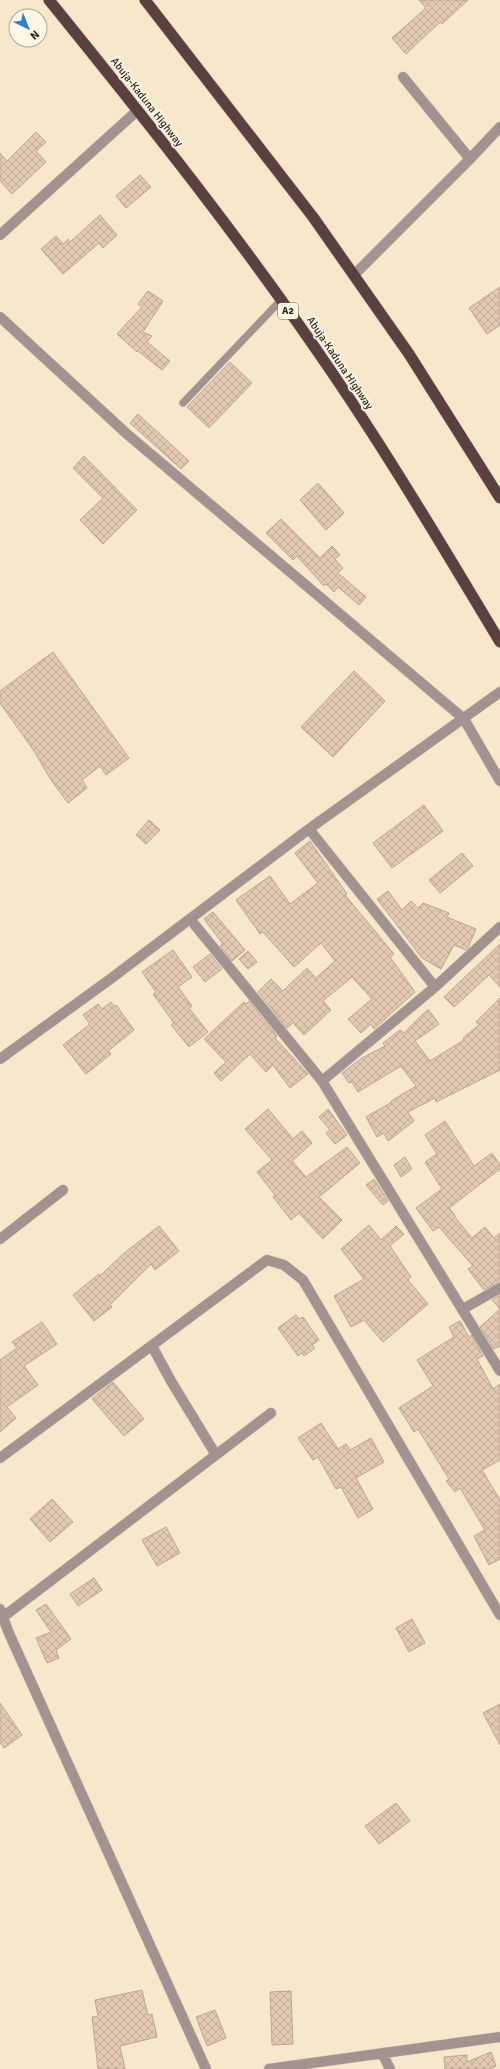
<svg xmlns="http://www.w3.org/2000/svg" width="500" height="2069" font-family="Signika,sans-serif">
<defs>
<pattern id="building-cross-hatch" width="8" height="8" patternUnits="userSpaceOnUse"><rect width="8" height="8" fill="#e1c9b4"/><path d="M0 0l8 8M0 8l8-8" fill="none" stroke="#c1ad9a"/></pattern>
</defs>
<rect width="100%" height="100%" fill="#f7e8cc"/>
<!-- building -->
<path fill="url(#building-cross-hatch)" stroke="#bda591" d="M419,0H468L442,24L440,22L406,54L392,38L426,8Z
M36,132L46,142L36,151L46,162L12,194L0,181V153L7,161Z
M140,175L151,187L126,208L116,196Z
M100,215L117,235L103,248L99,243L63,274L41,249L56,236L63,244L68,239L70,242Z
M500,287V325L487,334L469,308Z
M148,291L163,301L143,332L152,336L147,342L170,361L162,370L138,351L137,352L117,334L142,307L138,304Z
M230,362L252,383L209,428L187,407Z
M138,414L189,461L181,469L130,423Z
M84,456L137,510L103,544L80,520L103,498L73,468Z
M318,483L344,513L326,530L300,500Z
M281,519L320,558L332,546L340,555L335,559L343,568L338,573L366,597L359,605L338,587L334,592L326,584L324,586L297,556L293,560L266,533Z
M53,652L129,758L106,775L100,766L82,780L87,788L68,803L51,780L34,751L0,703V691Z
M354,671L385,701L333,757L301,727Z
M424,805L443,831L392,868L373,843Z
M149,820L160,830L146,844L136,835Z
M310,841L347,894L345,895L394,954L390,957L415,992L374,1029L371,1024L361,1033L348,1019L372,999L352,977L323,1001L331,1010L304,1035L293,1023L287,1028L258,992L271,979L283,991L307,968L316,978L335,961L321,943L294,967L263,932L260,934L236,900L270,876L290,904L318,883L295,853Z
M462,853L473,866L440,893L429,880Z
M388,891L402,910L411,901L418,908L423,903L449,913L447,917L476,929L468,948L466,950L454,945L441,969L422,958L377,899Z
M213,912L245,950L232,961L220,946L223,944L204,919Z
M500,944V987L489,975L454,1007L444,997Z
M173,950L192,977L178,987L192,1006L189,1008L208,1032L189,1047L171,1025L174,1023L153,994L156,992L142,972Z
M248,951L257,962L248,969L239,959Z
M210,954L222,969L205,982L193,967Z
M500,998V1070L436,1102L435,1098L408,1112L414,1121L388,1141L384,1133L377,1137L366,1117L392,1102L391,1101L416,1086L401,1066L358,1092L352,1082L349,1083L342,1073L362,1058L385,1046L383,1043L400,1030L404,1033L428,1009L439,1024L415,1041L430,1061L464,1040L463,1038L479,1025L476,1022Z
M249,1001L277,1036L275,1038L308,1074L290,1088L273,1065L266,1072L250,1054L221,1081L214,1073L226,1062L204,1039L244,1002L246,1004Z
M111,1002L115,1007L116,1005L134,1030L108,1051L111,1054L86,1074L63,1045L90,1024L83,1015L98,1004L102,1009Z
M268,1109L293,1139L302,1131L312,1143L292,1161L306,1177L347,1147L360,1163L319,1197L342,1220L323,1239L299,1213L291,1220L273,1197L275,1195L257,1172L272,1160L245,1129Z
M328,1109L347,1135L335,1144L326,1133L330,1130L319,1117Z
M445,1121L474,1166L492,1153L500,1165V1169L449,1208L455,1215L454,1216L472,1238L485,1227L494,1238L500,1233V1282L484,1290L468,1269L473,1266L439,1227L433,1231L416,1208L442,1189L425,1162L437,1154L425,1135Z
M405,1157L412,1169L401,1177L394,1165Z
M374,1179L388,1201L383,1205L366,1185Z
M369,1225L381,1240L396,1226L404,1234L390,1246L411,1277L408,1280L428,1304L383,1342L364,1320L351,1327L334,1296L364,1279L341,1249Z
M159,1226L179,1251L155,1270L151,1264L110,1305L112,1307L94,1321L73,1295L99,1274L100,1276L123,1254Z
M500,1295V1346L494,1349L480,1327L500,1309L492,1300Z
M296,1315L299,1319L303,1317L319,1340L312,1345L315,1348L304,1356L302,1353L298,1356L278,1328Z
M460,1321L469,1337L471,1335L483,1356L477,1359L493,1389L500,1384V1460L482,1470L500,1500V1559L489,1565L474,1536L485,1530L460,1488L455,1492L446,1481L449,1479L418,1429L414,1432L399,1408L433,1386L417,1360L454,1337L449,1327Z
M42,1322L57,1344L24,1366L38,1385L7,1407L16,1418L0,1432V1360L17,1348L12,1342Z
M113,1382L144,1419L124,1436L92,1399Z
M321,1423L338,1449L346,1444L350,1450L371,1438L384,1462L356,1478L373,1509L358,1518L341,1487L336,1489L318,1457L313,1460L298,1438Z
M52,1499L73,1522L50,1542L30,1519Z
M166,1527L180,1553L157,1566L142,1540Z
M94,1578L102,1590L78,1606L70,1594Z
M46,1604L71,1639L56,1650L59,1658L47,1663L36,1638L51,1632L36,1610Z
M412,1619L425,1643L409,1652L396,1628Z
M0,1703L22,1735L4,1748L0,1742Z
M500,1704V1745L483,1713Z
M396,1803L410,1821L379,1844L365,1826Z
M142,1990L148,2015L152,2014L157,2037L120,2046L125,2069H98L92,2017L98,2016L95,2000Z
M291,1991L293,2044L272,2045L270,1992Z
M215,2010L226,2038L207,2046L196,2017Z
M491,2052L496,2066L490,2069H445L444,2057L467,2055V2062Z"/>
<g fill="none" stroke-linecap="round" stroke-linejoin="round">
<!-- service casing -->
<g stroke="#d3c6ad" stroke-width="8">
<path id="service" d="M183,403L281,300"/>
</g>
<!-- minor casing -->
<g stroke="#d3c6ad" stroke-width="11">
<path id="minor" d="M403,77L470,159
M354,275L470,159L500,127
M0,317L127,434L464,719L500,781
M309,829L435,987
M190,919L322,1081L500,1371
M0,1059L109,980L309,829L500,692
M322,1081L435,987L500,927
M0,1239L63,1190
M463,1309L500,1288
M152,1346L171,1381L216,1455
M0,1458L267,1260L284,1265L303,1280L500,1615
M0,1609L8,1631L206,2069
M3,1617L271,1413
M382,2053L390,2069
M269,2069L500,2037"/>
</g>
<!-- tertiary casing -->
<g stroke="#d3c6ad" stroke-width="11">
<path id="tertiary" d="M0,235L138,110"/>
</g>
<!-- trunk casing -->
<g stroke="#d3c6ad" stroke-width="12">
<path id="trunk" d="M49,0C147,121 245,244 333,374C392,461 446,552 500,642
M145,0L313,217L409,354L500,498"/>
</g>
<!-- service -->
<use href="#service" stroke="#a29391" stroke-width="7"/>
<!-- minor -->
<use href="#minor" stroke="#a29391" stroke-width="10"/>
<!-- tertiary -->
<use href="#tertiary" stroke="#a29391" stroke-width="10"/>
<!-- trunk -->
<use href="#trunk" stroke="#5a403e" stroke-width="11"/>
</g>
<g text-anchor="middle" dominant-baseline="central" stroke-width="4" stroke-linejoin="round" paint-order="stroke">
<!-- shield labels -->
<rect fill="#fff6e5" stroke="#6d665a" stroke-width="1" x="278" y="303" width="20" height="16" rx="3"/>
<g font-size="10" font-weight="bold" fill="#2f291f">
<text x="288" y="311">A2</text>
</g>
<!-- street labels -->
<g font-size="11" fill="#2f291f" stroke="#fff6e5">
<text transform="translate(147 102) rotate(52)">Abuja-Kaduna Highway</text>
<text transform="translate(340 363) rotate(56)">Abuja-Kaduna Highway</text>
</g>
</g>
<!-- north arrow -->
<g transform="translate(28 28) rotate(137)"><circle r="19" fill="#fff6e5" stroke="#aca496"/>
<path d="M0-3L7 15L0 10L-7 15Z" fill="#2f80cf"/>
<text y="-6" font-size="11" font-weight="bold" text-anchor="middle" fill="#2f291f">N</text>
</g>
</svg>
